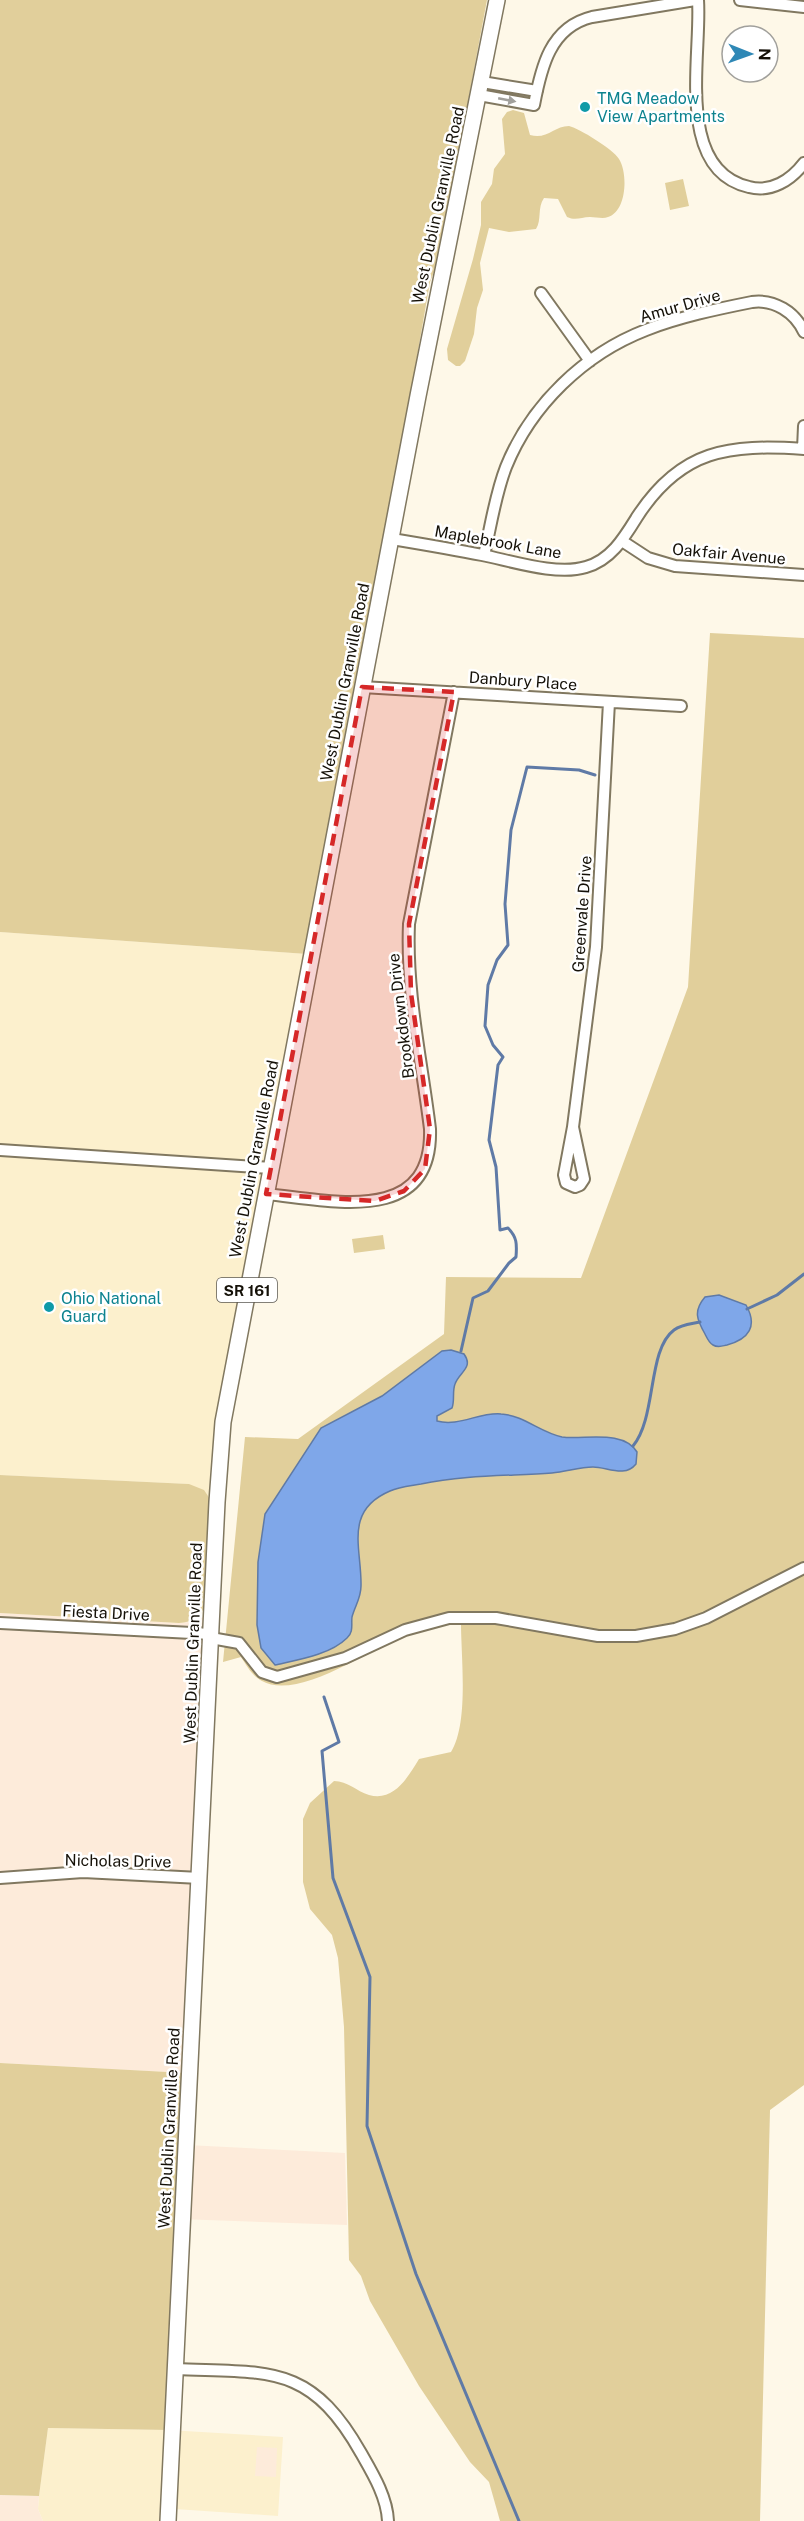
<svg xmlns="http://www.w3.org/2000/svg" width="804" height="2521" font-family="'Public Sans',sans-serif">
<rect width="100%" height="100%" fill="#fef8e8"/>
<!-- built -->
<path fill="#fcf0cd" d="M0,932L307,954L212,1502L189,1484L0,1475Z
M48,2428L168,2430L283,2437L278,2516L160,2508L159,2521H43L38,2509L39,2496Z"/>
<!-- industrial -->
<path fill="#fdebda" d="M0,1613L179,1623L187,1622L199,1616L214,1622L187,2145L345,2153L347,2225L178,2219L185,2073L0,2063Z
M257,2447L277,2448L276,2477L255,2476Z
M0,2495L39,2496L38,2509L43,2521H0Z"/>
<!-- green -->
<path fill="#e1cf9b" d="M0,0H487L438,262L430,282L389,517L307,954L0,932Z
M513,110L524,113L530,135C547,140 554,126 569,126C580,129 613,149 619,159C628,173 627,211 608,217C603,219 596,217 590,217C581,217 576,221 567,217L558,199L544,198C537,208 542,220 536,229L509,232L489,228L480,263L483,290L477,308L474,334L465,361L460,366H456L448,360L447,349L473,259L481,225V202L492,184L494,169L505,154L502,119L507,112Z
M683,179L689,206L670,210L665,183Z
M710,633L804,638V2085L770,2110L760,2521H500L489,2482L470,2462L419,2386L370,2301L361,2276L349,2260L344,2027L338,1958L332,1935L310,1909L303,1882V1819L310,1803L334,1781C348,1781 356,1791 369,1795C394,1802 408,1777 419,1759L451,1752C469,1723 461,1657 461,1623C441,1625 421,1627 403,1635C370,1650 297,1701 262,1681C252,1676 247,1666 241,1657L223,1662L245,1437L298,1439L444,1334L446,1277L581,1278L688,987Z
M383,1235L385,1249L354,1253L352,1239Z
M0,1475L189,1484L204,1490L212,1502L206,1604C201,1617 193,1622 179,1623L0,1613Z
M0,2063L186,2073L168,2430L48,2428L39,2496L0,2495Z"/>
<!-- water -->
<path fill="#7fa7e9" stroke="#5f7aa6" stroke-width="1.5" d="M719,1295L746,1305C758,1326 749,1339 727,1345C722,1346 718,1348 713,1345C709,1343 707,1338 705,1334C697,1320 693,1311 705,1297Z
M451,1350L464,1354C474,1368 459,1372 455,1384C452,1392 455,1400 452,1408L437,1416V1421C459,1427 479,1412 501,1414C523,1415 541,1433 562,1437C584,1440 623,1429 637,1452L636,1464C625,1478 607,1467 593,1467C579,1467 566,1472 552,1473C508,1476 464,1475 421,1484C410,1486 399,1487 390,1491C343,1511 362,1549 361,1586C361,1598 355,1606 352,1617C351,1624 354,1632 347,1638C330,1655 297,1660 275,1665L261,1648L257,1625L258,1562L265,1514L321,1428L382,1396L442,1351Z"/>
<g fill="none" stroke-linecap="round" stroke-linejoin="round">
<!-- stream -->
<path stroke="#5f7aa6" stroke-width="3" d="M747,1309L777,1295L804,1274
M461,1351L473,1298L488,1291L509,1263L516,1257C517,1244 517,1237 508,1228L500,1230L496,1167L489,1140L498,1065L503,1057L493,1045L485,1026L488,985L497,960L508,945L505,904L511,830L527,767L579,770L595,775
M633,1446C657,1417 647,1350 674,1330C682,1324 691,1324 700,1322
M324,1697L339,1742L322,1751L333,1878L370,1977L367,2126L416,2274L519,2521"/>
<!-- minor casing -->
<g stroke="#817860" stroke-width="14">
<path id="minor" d="M698,0C702,54 674,170 749,187C771,193 791,180 804,163
M740,0L804,7
M482,82L537,91
M479,95L534,105C541,68 550,27 592,17L695,0
M541,293L590,361
M803,449L804,426
M392,539C422,544 452,549 482,555C512,561 557,576 586,567C611,560 624,538 637,517C681,449 729,444 804,449
M622,541L648,558L675,566L804,575
M484,555C491,526 495,495 506,467C531,405 584,354 646,330C679,317 717,309 752,302C774,299 795,312 804,332
M362,687L681,706
M573,1127L564,1175L566,1183L575,1187L580,1185L584,1179L573,1127L596,947L609,702
M0,1150L271,1168
M266,1194C330,1200 433,1227 430,1129C422,1062 406,993 409,924L454,692
M0,1623L211,1634
M211,1638L239,1643L262,1672L277,1677L345,1658L405,1630L449,1618H496L598,1636H636L675,1629L706,1618L804,1568
M0,1878L83,1872L200,1878
M176,2369C269,2373 310,2363 361,2453C373,2474 387,2497 388,2521"/>
</g>
<!-- primary casing -->
<g stroke="#817860" stroke-width="18">
<path id="primary" d="M168,2521L217,1502L223,1422L418,396L497,0"/>
</g>
<!-- minor -->
<use href="#minor" stroke="#fff" stroke-width="10"/>
<!-- primary -->
<use href="#primary" stroke="#fff" stroke-width="15"/>
</g>
<!-- one-way arrows -->
<defs><path id="oneway-solid" d="M-6-.8H1V-3.2L6.5 0L1 3.2V.8H-6Z" transform="scale(1.5)"/></defs>
<use fill="#a1a09c" href="#oneway-solid" transform="translate(507 100) rotate(11)"/>
<!-- marked area -->
<path fill="#d62828" fill-opacity="0.2" stroke="#d62828" stroke-width="4.5" stroke-dasharray="12 8" stroke-linejoin="round" d="M362,687L454,692L409,924L411,993L430,1129L425,1169L404,1191L375,1201L266,1194Z"/>
<!-- markers -->
<g fill="#0f9aa8" stroke="#fff" stroke-width="2">
<circle cx="585" cy="107" r="6"/>
<circle cx="49" cy="1307" r="6"/>
</g>
<g text-anchor="middle" dominant-baseline="central" stroke-width="5" stroke-linejoin="round" paint-order="stroke">
<!-- shield labels -->
<rect fill="#fff" stroke="#5b5852" stroke-width="1.5" x="217" y="1278" width="60" height="24" rx="4.5"/>
<g font-size="15" font-weight="bold" fill="#151108">
<text x="247" y="1290">SR 161</text>
</g>
<!-- culture labels -->
<g font-size="16" fill="#0d838f" stroke="#fff" text-anchor="start">
<text x="597" y="98">TMG Meadow<tspan x="597" dy="18">View Apartments</tspan></text>
<text x="61" y="1298">Ohio National<tspan x="61" dy="18">Guard</tspan></text>
</g>
<!-- street labels -->
<g font-size="16" fill="#151108" stroke="#fff">
<text transform="translate(438 205) rotate(-78)">West Dublin Granville Road</text>
<text transform="translate(680 306) rotate(-16)">Amur Drive</text>
<text transform="translate(498 542) rotate(10)">Maplebrook Lane</text>
<text transform="translate(729 554) rotate(5)">Oakfair Avenue</text>
<text transform="translate(523 681) rotate(4)">Danbury Place</text>
<text transform="translate(345 682) rotate(-79)">West Dublin Granville Road</text>
<text transform="translate(582 914) rotate(-86)">Greenvale Drive</text>
<text transform="translate(401 1016) rotate(-97)">Brookdown Drive</text>
<text transform="translate(254 1159) rotate(-79)">West Dublin Granville Road</text>
<text transform="translate(106 1613) rotate(3)">Fiesta Drive</text>
<text transform="translate(193 1643) rotate(-88)">West Dublin Granville Road</text>
<text transform="translate(118 1861) rotate(1)">Nicholas Drive</text>
<text transform="translate(169 2128) rotate(-87)">West Dublin Granville Road</text>
</g>
</g>
<!-- north arrow -->
<g transform="translate(750 54) rotate(91)"><circle r="28" fill="#ffffff" stroke="#a1a09c" stroke-width="1.5"/>
<path d="M0-4.5L10 22L0 15L-10 22Z" fill="#2f88b6"/>
<text y="-9" font-size="16" font-weight="bold" text-anchor="middle" fill="#151108">N</text>
</g>
</svg>
